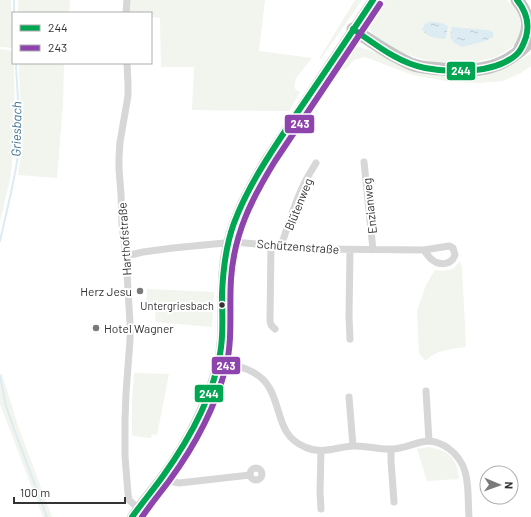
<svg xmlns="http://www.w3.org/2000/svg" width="531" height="517" font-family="Barlow,sans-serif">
<defs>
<pattern id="water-ripples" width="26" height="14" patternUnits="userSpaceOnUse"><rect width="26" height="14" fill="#ddebf3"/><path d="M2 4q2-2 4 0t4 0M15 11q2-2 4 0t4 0" fill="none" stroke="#becad1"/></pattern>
</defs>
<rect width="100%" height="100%" fill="#fff"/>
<!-- green -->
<path fill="#f1f5ed" d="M0,0H11L13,48L0,47Z
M18,0H70L69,13H18Z
M130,0H265L259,51L312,58L296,78L294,87L296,90L300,92L289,111L192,110L194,67H161L160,18L151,17V13H129Z
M355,0H362L321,59H319Z
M380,0H506L519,10L521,33L512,47L496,57L469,63H436L399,52L378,39L370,30L368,22L370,16Z
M355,46L370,50L405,67L431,74L479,77L503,69L529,55L531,53V66L521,73L503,81L480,83L452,82L413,75L365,57L354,60L346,69H342L324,95L319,91L347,51Z
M0,49L13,51V63H14L15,121L11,175L0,222Z
M19,63H64L63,104L57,178L18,175L21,151Z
M460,261L462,268L466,347C452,349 435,350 426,361L419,354L417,311L426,285L435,270L443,271L453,269Z
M147,289L214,292L212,327L155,322L156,310H150L146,305Z
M134,373L169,374L157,435L152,434L151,438L132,436V402Z
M0,374H2L18,426L52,517H43L0,404Z
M428,447C448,450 458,458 459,479L427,481L417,449Z"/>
<!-- water -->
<path fill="url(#water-ripples)" d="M429,22C436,22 442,22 448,26L446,37L445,39C434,37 429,39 422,29L425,24Z
M452,27L487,30L493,32V37L485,41L462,47L454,43L450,37Z"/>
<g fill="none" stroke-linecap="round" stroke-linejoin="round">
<!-- stream -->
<path stroke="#ddebf3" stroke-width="2" d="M14,0V13
M0,241C6,213 14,184 18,155C21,126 17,92 16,63
M0,376L6,406L14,429L47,517"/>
<!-- street -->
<path stroke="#d7d7d7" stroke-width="7" d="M126,13L127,0
M127,63L128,84V96L120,142L119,157V169L121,194L122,225L126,256L130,323V340L126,393L125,420V456L128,494L129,500L138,508
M364,162L373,250
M271,245L270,321L271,325L275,329
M281,246C288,226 294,204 304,184C307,177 312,170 316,163
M126,256L143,252L173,248L235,242L297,248L316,249L424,250L449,246L453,248L455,255C451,266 438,266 430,258C428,256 426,253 424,250
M350,339L349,317L350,250
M218,363C238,365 260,370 270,389C282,411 278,436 305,447C322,455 336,447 353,446C366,445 379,450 392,449C404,449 415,442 428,441C435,441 442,444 448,448C472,465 467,491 469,517
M426,391L429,441
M349,397L353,446
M391,449V461L394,502
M321,451L320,492L321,509
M250 474a6 6 0 1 1 12 0a6 6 0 1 1-12 0Z
M162,477L169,481L179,483L250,475"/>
<!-- secondary -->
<path stroke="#d0d0d0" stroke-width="10" d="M132,517C141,503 153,490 163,476C187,443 207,405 218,365C226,334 220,300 224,268C227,228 247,191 268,157L373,0"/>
<!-- highway -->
<path stroke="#c4c4c4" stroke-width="13" d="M517,0C531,16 530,31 520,48
M353,29C372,42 390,55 411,64C421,68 431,68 441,69C479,73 505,69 531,40"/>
<!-- bus-1 casing -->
<g stroke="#fff" stroke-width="9">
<path id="bus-1" d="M353,29C375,44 398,63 425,68C451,73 494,74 516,55C521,51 524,43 526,37C530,23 526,11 517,0
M132,517C142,503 153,490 163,476C188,441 213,397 220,354C224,334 222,314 222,294C223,270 226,245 234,223C249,183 274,148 297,113C323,75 348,38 373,0"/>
</g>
<!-- bus-2 casing -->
<g stroke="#fff" stroke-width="9">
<path id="bus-2" d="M142,517C150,505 160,493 169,481C194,447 215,408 226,367C233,338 229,309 231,279C234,234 251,200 275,161L380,4"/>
</g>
<!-- bus-1 -->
<use href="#bus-1" stroke="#00a651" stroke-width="6"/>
<!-- bus-2 -->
<use href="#bus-2" stroke="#8e44ad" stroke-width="6"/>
</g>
<!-- markers -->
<g fill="#7a7a7a" stroke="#fff" stroke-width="1.5">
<circle cx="140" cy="291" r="4"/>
<circle cx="96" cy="328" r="4"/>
</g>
<circle fill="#333" stroke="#fff" stroke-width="1.5" cx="222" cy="305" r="3.5"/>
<g text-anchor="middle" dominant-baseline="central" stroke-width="4" stroke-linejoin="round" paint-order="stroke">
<!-- bus labels -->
<g font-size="11" fill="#333" stroke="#fff" text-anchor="end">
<text x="214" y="305">Untergriesbach</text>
</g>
<!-- street labels -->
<g font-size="12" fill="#333" stroke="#fff">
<text transform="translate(298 204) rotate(-68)">Blütenweg</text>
<text transform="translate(369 206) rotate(-96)">Enzianweg</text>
<text transform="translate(124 239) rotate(-94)">Harthofstraße</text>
<text transform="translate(298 246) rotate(4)">Schützenstraße</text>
</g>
<!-- poi labels -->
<g font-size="12" fill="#333" stroke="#fff" text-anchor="end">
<text x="132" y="291">Herz Jesu</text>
<text x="104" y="328" text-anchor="start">Hotel Wagner</text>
</g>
<!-- water labels -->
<g font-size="13" font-style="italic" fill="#3f7597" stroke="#fff">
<text transform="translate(16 129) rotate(-89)">Griesbach</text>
</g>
</g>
<g stroke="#fff" stroke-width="1.5">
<rect x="446" y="61" width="30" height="20" rx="4" fill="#00a651"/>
<rect x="284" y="114" width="31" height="20" rx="4" fill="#8e44ad"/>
<rect x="211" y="356" width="30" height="19" rx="4" fill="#8e44ad"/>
<rect x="194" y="384" width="30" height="19" rx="4" fill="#00a651"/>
</g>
<g font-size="11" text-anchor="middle" font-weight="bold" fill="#fff">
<text x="461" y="75">244</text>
<text x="300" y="128">243</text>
<text x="226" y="370">243</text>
<text x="209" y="398">244</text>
</g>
<!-- legend -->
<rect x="12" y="12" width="140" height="52" fill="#ffffff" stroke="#adadad"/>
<rect x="20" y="25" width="20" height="6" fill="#00a651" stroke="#adadad"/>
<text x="48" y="32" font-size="12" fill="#333333">244</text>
<rect x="20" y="45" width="20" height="6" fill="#8e44ad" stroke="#adadad"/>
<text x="48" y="52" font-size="12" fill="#333333">243</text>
<!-- north arrow -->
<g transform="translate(499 485) rotate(92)"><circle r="19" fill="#ffffff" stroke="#adadad"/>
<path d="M0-3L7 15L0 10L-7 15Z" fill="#7a7a7a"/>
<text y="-6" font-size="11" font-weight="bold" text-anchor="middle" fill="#333333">N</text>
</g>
<!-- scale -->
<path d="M14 497v6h111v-6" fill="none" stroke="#333333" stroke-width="2"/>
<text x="20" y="497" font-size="12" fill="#333333" stroke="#ffffff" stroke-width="3" paint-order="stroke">100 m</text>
</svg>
